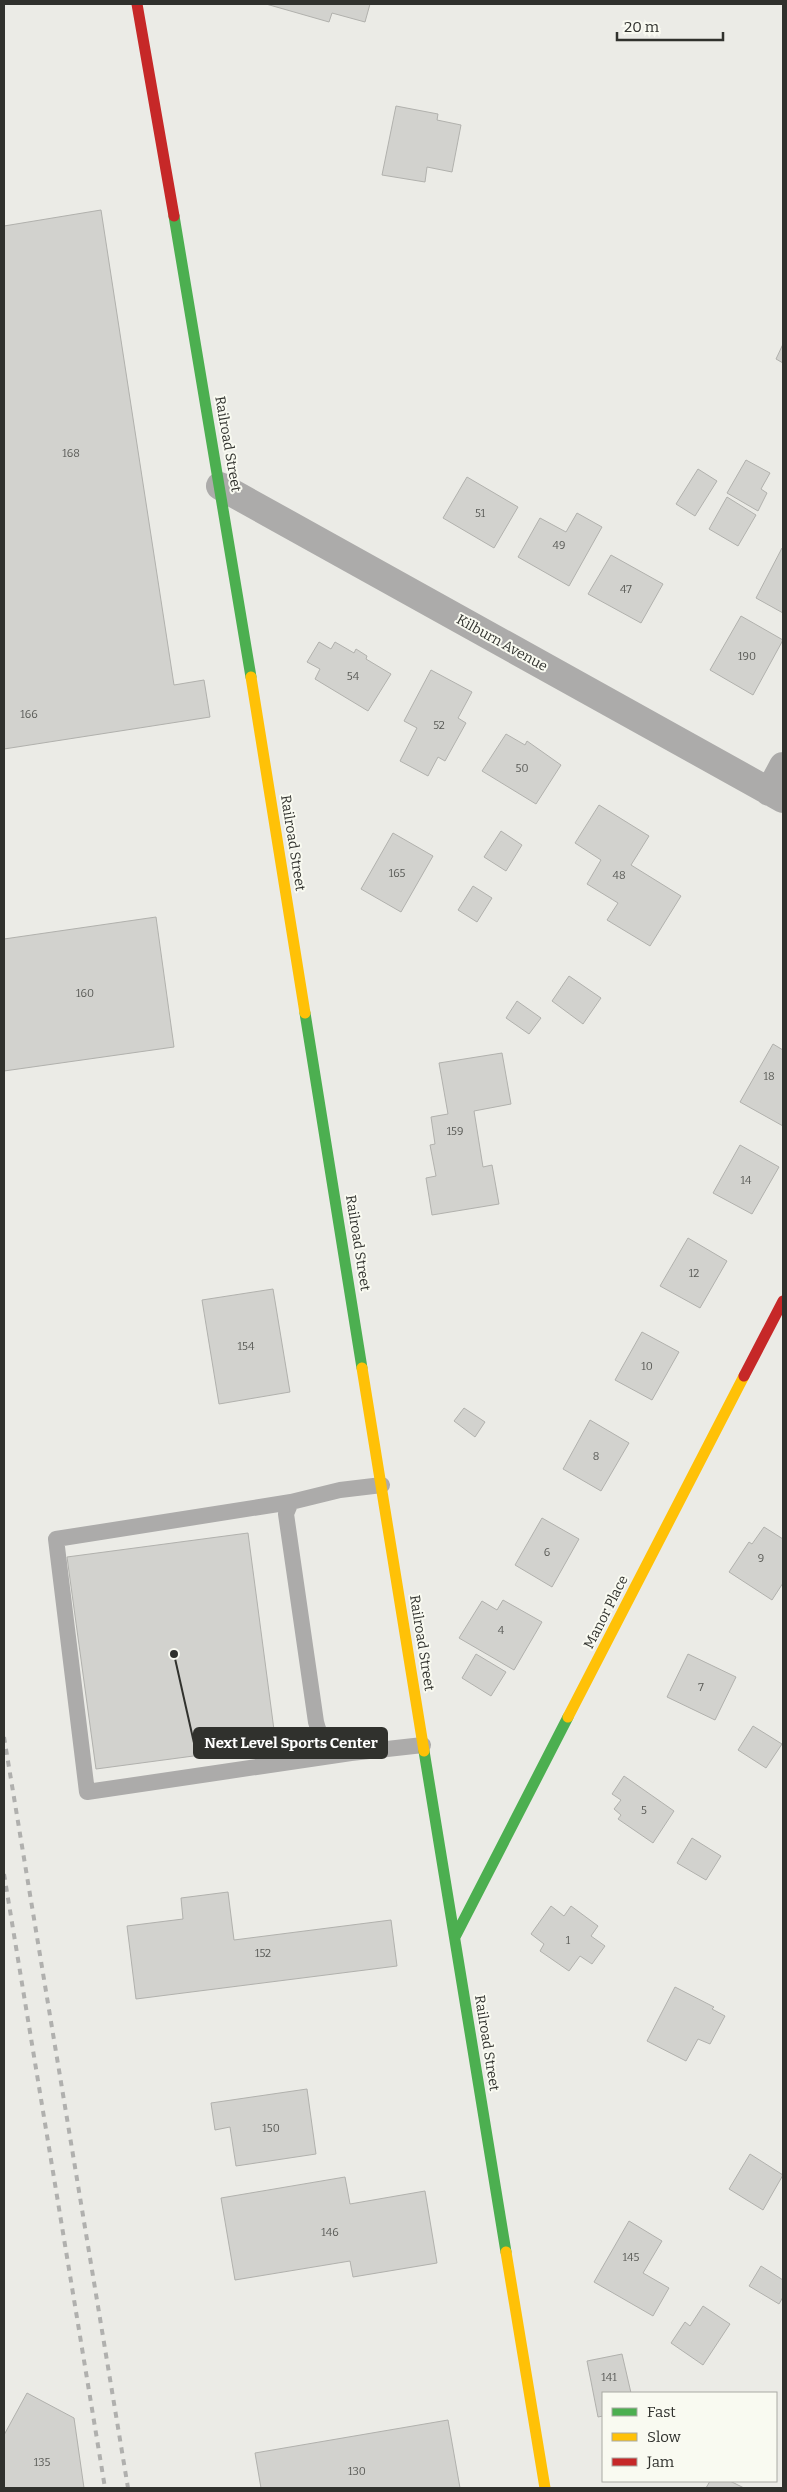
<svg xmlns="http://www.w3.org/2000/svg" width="787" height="2492" font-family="Bitter,serif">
<rect width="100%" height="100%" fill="#ebebe6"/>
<!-- building -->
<path fill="#d2d2ce" stroke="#b1b1ad" d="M266,4H370L365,22L332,13L329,22Z
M396,106L438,114L437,120L461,125L452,172L427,167L425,182L382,175Z
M101,210L174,685L204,680L210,717L4,749V226Z
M783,344V363L776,359Z
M746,460L770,473L761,489L767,493L758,511L727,493Z
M698,469L717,481L695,516L676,504Z
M467,477L518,507L494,548L443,518Z
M727,497L756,515L738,546L709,529Z
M577,513L602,527L569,586L518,557L540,518L566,532Z
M782,548L783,549V613L756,598Z
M611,555L663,584L641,623L588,594Z
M741,616L783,640L753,695L710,670Z
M319,642L331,649L335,642L354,653L356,649L367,656L366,659L391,674L368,711L315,679L320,669L307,662Z
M431,670L472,692L458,718L466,723L445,761L438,757L428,776L400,761L417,728L404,721Z
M506,734L525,745L527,741L561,765L536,804L482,771Z
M599,805L649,836L631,865L681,896L650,946L607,920L618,903L587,884L601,860L575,843Z
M501,831L522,845L506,871L484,857Z
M393,833L433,856L401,912L361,889Z
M473,886L492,898L477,922L458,910Z
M156,917L174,1047L4,1071V939Z
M569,976L601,998L583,1024L552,1001Z
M517,1001L541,1018L529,1034L506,1018Z
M773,1044L783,1050V1126L740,1102Z
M502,1053L511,1104L474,1111L483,1167L492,1165L499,1204L432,1215L426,1178L436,1176L430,1145L435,1144L431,1117L448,1114L439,1063Z
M740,1145L779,1167L752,1214L713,1193Z
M688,1238L727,1261L700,1308L660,1286Z
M273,1289L290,1392L219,1404L202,1300Z
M642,1332L679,1352L652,1400L615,1380Z
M464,1408L485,1422L475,1437L454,1421Z
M590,1420L629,1443L601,1491L563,1469Z
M542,1518L579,1539L552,1587L515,1565Z
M764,1527L783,1539V1583L772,1600L729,1572L749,1542L752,1544Z
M248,1533L276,1745L96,1769L67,1557Z
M503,1600L542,1622L514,1670L459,1638L482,1601L497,1610Z
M476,1654L506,1672L491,1696L462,1678Z
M688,1654L736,1677L715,1720L667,1697Z
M753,1726L782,1744L766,1768L738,1750Z
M624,1776L674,1811L653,1843L618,1819L621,1815L614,1809L621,1800L612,1794Z
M692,1838L721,1856L706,1880L677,1863Z
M228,1892L234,1940L391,1920L397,1966L136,1999L127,1926L183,1919L181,1898Z
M551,1906L564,1916L571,1906L598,1926L591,1936L605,1946L592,1964L580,1956L569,1971L540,1951L544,1944L531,1934Z
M675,1987L714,2007L712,2009L725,2016L710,2044L698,2039L686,2061L647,2041Z
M307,2089L316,2154L236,2166L230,2127L215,2130L211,2103Z
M750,2154L783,2175L763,2210L729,2189Z
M345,2177L350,2204L425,2191L437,2263L353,2277L350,2261L235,2280L221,2198Z
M629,2221L662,2241L643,2273L669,2288L653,2316L594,2282Z
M761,2266L783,2280V2297L779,2304L749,2286Z
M703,2306L730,2324L703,2365L671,2343L685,2322L690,2326Z
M622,2354L631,2393H603V2416L598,2417L587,2361Z
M27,2393L74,2418L84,2488H4V2435Z
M448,2420L460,2488H261L255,2453Z
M710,2481H730L744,2488H706Z"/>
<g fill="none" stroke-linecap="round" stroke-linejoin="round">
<!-- lane -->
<path stroke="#acabaa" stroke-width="16" d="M291,1502L56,1539L87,1792L351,1753L423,1745
M347,1752C327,1747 321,1741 316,1722L286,1514L291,1502L340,1490L382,1485"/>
<!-- street -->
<path stroke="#acabaa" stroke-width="28" d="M220,486L783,799
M769,792L783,766"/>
<!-- fast -->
<path stroke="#4caf50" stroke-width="11" d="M174,216L251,677
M305,1013L362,1368
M424,1751L506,2252
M455,1937L568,1717"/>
<!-- slow -->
<path stroke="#ffc107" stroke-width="11" d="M251,677L305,1013
M362,1368L424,1751
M568,1717L744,1376
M506,2252L545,2488"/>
<!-- jam -->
<path stroke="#c62828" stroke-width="11" d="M137,4L174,216
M744,1376L783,1301"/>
<!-- rail -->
<path stroke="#b0b0ae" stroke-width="4" stroke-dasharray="6 6" stroke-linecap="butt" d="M4,1737L128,2488
M4,1874L105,2488"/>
</g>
<g text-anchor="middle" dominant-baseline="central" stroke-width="4" stroke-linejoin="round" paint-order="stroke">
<!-- number labels -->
<g font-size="11" fill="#595a56">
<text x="71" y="453">168</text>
<text x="480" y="513">51</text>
<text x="559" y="545">49</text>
<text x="626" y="589">47</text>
<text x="747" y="656">190</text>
<text x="353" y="676">54</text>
<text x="29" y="714">166</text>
<text x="439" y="725">52</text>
<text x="522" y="768">50</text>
<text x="397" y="873">165</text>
<text x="619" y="875">48</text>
<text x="85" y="993">160</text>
<text x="769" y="1076">18</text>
<text x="455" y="1131">159</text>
<text x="746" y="1180">14</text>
<text x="694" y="1273">12</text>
<text x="246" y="1346">154</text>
<text x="647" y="1366">10</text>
<text x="596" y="1456">8</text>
<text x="547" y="1552">6</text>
<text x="761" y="1558">9</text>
<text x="501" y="1630">4</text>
<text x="701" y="1687">7</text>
<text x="644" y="1810">5</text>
<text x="568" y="1940">1</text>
<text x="263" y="1953">152</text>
<text x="271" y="2128">150</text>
<text x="330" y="2232">146</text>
<text x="631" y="2257">145</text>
<text x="609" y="2377">141</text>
<text x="42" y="2462">135</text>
<text x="357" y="2471">130</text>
</g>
<!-- street labels -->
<g font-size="14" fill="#30312d" stroke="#f9faf1">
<text transform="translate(228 444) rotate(80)">Railroad Street</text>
<text transform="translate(502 643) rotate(29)">Kilburn Avenue</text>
<text transform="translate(293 843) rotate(81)">Railroad Street</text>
<text transform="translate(358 1243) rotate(81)">Railroad Street</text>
<text transform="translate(606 1612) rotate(-63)">Manor Place</text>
<text transform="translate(422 1643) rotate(81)">Railroad Street</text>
<text transform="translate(487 2043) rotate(81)">Railroad Street</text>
</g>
</g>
<!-- callouts -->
<path fill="none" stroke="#30312d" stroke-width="2" d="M174 1654L194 1743"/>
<circle fill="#30312d" stroke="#f9faf1" stroke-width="2" cx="174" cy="1654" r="5"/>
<rect fill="#30312d" stroke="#30312d" stroke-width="2" x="194" y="1728" width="193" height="30" rx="5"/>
<g font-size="15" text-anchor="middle" font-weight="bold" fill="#fff">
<text x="291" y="1748">Next Level Sports Center</text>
</g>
<!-- border -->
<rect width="787" height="2492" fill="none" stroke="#30312d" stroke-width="10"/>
<!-- legend -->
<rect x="602" y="2392" width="175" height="90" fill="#f9faf1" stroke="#a9aaa3"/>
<rect x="612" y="2408" width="25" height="8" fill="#4caf50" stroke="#a9aaa3"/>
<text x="647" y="2417" font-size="15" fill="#30312d">Fast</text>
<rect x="612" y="2433" width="25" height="8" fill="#ffc107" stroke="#a9aaa3"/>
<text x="647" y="2442" font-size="15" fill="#30312d">Slow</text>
<rect x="612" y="2458" width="25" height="8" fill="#c62828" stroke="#a9aaa3"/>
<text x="647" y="2467" font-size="15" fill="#30312d">Jam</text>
<!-- scale -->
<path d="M617 32v8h106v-8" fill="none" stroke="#30312d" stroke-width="2.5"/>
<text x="624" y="32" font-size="15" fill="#30312d" stroke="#f9faf1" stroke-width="4" paint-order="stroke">20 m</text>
</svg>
